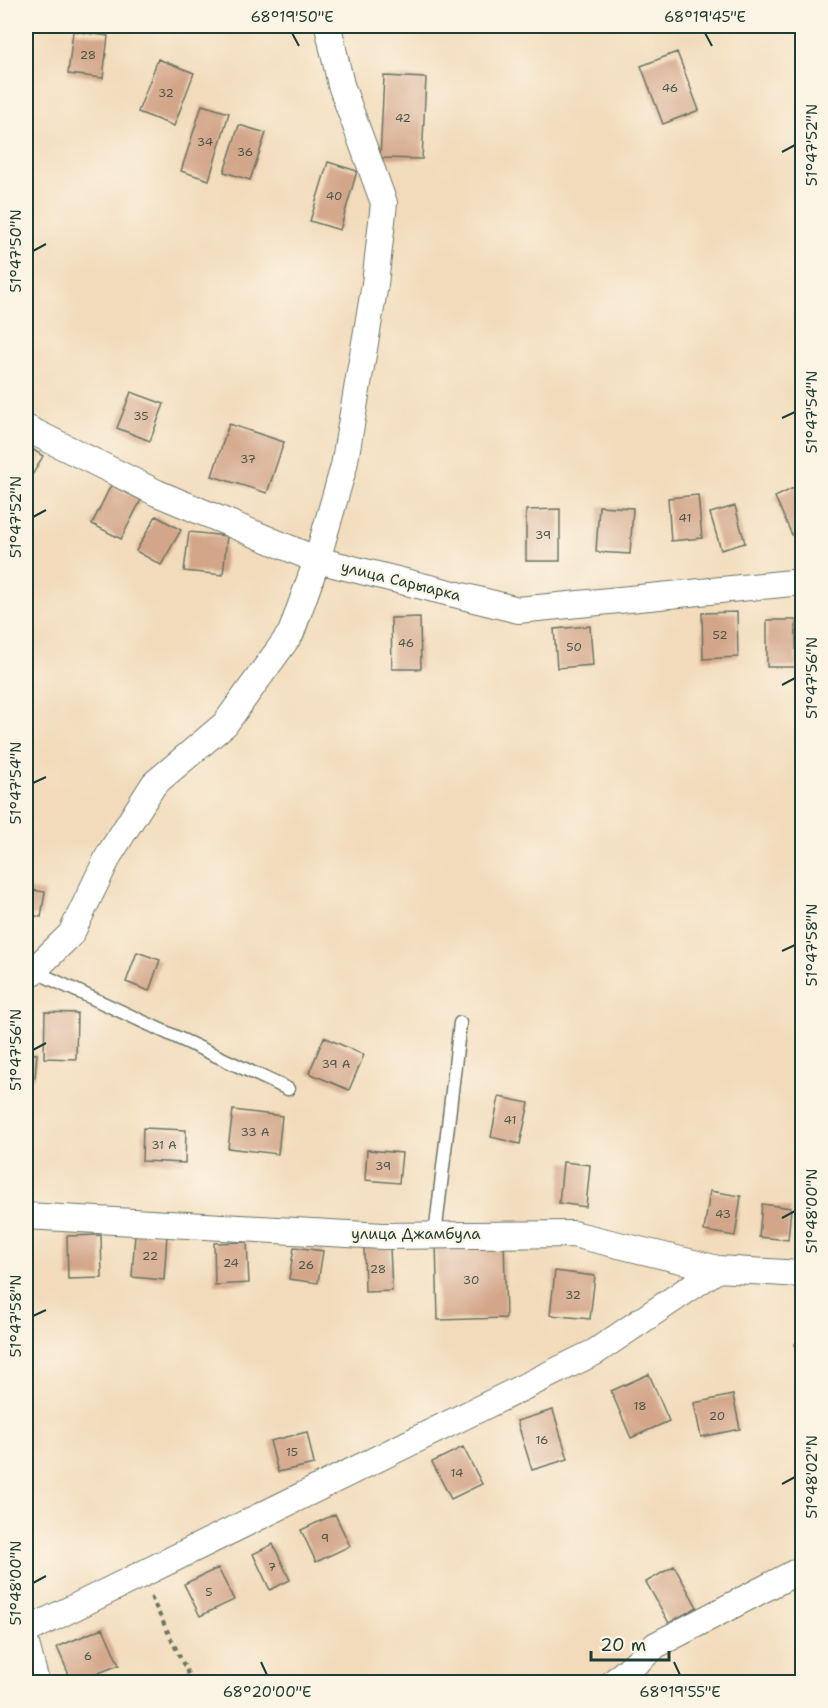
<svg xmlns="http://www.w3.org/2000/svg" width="828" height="1708" font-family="'Shantell Sans',sans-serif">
<rect width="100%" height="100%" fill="#fcf5e5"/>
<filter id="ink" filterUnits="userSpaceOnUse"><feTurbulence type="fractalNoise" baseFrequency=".0167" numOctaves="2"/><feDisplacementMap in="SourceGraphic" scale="12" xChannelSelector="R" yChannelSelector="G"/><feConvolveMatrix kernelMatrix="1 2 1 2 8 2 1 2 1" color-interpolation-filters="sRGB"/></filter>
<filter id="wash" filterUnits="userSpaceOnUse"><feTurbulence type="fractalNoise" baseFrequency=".008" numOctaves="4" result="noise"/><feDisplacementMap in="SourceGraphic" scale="24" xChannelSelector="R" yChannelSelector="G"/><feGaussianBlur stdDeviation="1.35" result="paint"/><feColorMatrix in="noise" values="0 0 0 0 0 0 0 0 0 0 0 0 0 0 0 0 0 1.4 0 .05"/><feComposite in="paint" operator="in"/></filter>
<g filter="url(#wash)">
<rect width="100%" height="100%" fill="#f2dbbb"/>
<g id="blocks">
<!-- building -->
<path fill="#d3a689" d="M73,31L108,36L103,78L68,74Z
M677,52L699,110L663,124L641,66Z
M158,59L194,73L174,126L138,112Z
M384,76L426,78L422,159L380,158Z
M202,105L229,113L209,180L181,171Z
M239,125L266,133L250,180L224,172Z
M328,162L357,171L340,230L310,221Z
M131,392L164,404L150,441L117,428Z
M229,424L284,442L267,493L212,476Z
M26,445L43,456L26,486Z
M802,484V530L792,535L775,497Z
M111,485L141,500L121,539L92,524Z
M698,495L702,538L671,541L668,498Z
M599,506L633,508L630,554L596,552Z
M735,506L745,543L721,550L710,513Z
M560,509V561H526V510Z
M156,516L181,530L161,565L136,551Z
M189,532L227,536L223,575L184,571Z
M737,612L738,657L703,659L702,613Z
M420,617L421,669H392L391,618Z
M767,620H796V667H767Z
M590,626L593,665L557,668L554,629Z
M26,889L45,892L41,917L26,914Z
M137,952L160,960L149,991L126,982Z
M45,1012L77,1013L76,1059L44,1058Z
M324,1037L364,1055L349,1090L309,1073Z
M26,1053L37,1054L35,1078L26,1077Z
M499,1097L529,1103L520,1144L491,1137Z
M233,1110L282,1116L278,1154L228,1148Z
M143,1128L186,1130L185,1163L142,1161Z
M367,1150L402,1153L399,1183L365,1180Z
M563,1162L590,1165L586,1207L559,1203Z
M710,1191L741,1196L735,1236L704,1231Z
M762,1204L791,1208L788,1240L759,1237Z
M135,1233L167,1235L164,1280L132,1277Z
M101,1235L102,1278L68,1279L67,1236Z
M504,1241L506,1318L438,1320L436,1243Z
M247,1242L249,1283L215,1285L214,1243Z
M294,1247L323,1251L318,1283L289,1279Z
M390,1247L392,1291L365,1292L364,1248Z
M555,1271L595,1276L590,1319L550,1315Z
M802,1343V1373L800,1374L795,1344Z
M649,1374L669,1421L631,1438L611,1391Z
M733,1395L740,1429L701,1437L694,1403Z
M553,1410L568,1459L532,1470L517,1421Z
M307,1432L314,1464L278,1472L270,1441Z
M463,1447L482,1484L451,1499L432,1462Z
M335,1514L350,1546L316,1562L301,1530Z
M273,1544L290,1580L270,1590L253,1554Z
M674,1566L697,1607L669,1623L646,1582Z
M218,1568L234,1600L200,1616L184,1584Z
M103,1628L119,1665L76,1682H72L57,1647Z"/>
</g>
</g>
<g filter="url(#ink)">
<use href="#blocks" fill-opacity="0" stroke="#697463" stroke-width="1.5"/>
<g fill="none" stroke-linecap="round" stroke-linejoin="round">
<!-- lane casing -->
<g stroke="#697463" stroke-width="15">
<path id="lane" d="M34,971L288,1089
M435,1235L460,1023"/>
</g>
<!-- street casing -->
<g stroke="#697463" stroke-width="28">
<path id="street" d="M26,428L157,493L317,560L518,610L802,582
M26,978L71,934L109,855L154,784L225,724L291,633L317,560L344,466L375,284L384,203L341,85L328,26
M26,1216L383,1236L573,1234L718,1269L802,1274
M26,1631L595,1352L718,1269
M26,1644L36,1682
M614,1682L656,1645L802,1569"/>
</g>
<!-- path -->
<path stroke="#697463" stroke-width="4" stroke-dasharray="4.5 4.5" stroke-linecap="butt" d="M151,1597L192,1682"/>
<!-- lane -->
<use href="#lane" stroke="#fff" stroke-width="12"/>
<!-- street -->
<use href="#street" stroke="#fff" stroke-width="26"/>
</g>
</g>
<!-- ticks -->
<path fill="none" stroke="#1f3d34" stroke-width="2" d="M292,33L299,46M705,33L712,46M782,152L795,145M33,251L46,244M782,418L795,412M33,517L46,510M782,685L795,678M33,783L46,777M782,951L795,945M33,1050L46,1043M782,1218L795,1211M33,1316L46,1310M782,1484L795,1477M33,1583L46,1576M261,1662L267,1675M674,1662L680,1675"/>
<g text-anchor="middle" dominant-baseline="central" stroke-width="4.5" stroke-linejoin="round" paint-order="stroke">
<!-- number labels -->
<g font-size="12" fill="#4c5749">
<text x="88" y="55">28</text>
<text x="670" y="88">46</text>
<text x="166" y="93">32</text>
<text x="403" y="118">42</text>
<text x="205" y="142">34</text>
<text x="245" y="152">36</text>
<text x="334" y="196">40</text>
<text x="141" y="416">35</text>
<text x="248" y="459">37</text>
<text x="685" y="518">41</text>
<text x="543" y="535">39</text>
<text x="720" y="635">52</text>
<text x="406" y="643">46</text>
<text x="574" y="647">50</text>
<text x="336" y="1064">39 А</text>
<text x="510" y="1120">41</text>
<text x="255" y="1132">33 А</text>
<text x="164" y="1145">31 А</text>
<text x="383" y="1166">39</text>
<text x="723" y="1214">43</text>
<text x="150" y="1256">22</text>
<text x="231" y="1263">24</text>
<text x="306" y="1265">26</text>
<text x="378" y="1269">28</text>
<text x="471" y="1280">30</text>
<text x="573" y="1295">32</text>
<text x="640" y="1406">18</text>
<text x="717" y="1416">20</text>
<text x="542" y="1440">16</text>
<text x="292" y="1452">15</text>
<text x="457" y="1473">14</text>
<text x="325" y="1538">9</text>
<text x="272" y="1567">7</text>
<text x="209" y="1592">5</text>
<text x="88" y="1656">6</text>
</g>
<!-- street labels -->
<g font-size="15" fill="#1f3d34" stroke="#fcf5e5">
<text transform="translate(401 581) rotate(14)">улица Сарыарка</text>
<text x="416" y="1234">улица Джамбула</text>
</g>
</g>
<!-- margin -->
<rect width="828" height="1708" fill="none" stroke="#fcf5e5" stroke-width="66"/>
<!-- scale -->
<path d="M591 1651v9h78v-9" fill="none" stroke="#1f3d34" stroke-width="3"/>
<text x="600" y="1651" font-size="18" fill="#1f3d34" stroke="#fcf5e5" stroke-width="4.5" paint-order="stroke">20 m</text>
<rect x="33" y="33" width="762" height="1642" fill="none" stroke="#1f3d34" stroke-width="2"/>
<g font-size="15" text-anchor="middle" fill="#1f3d34">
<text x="292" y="22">68°19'50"E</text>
<text x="705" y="22">68°19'45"E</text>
<text transform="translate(812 145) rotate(-90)" y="5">51°47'52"N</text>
<text transform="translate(16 251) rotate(-90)" y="5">51°47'50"N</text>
<text transform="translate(812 412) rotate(-90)" y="5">51°47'54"N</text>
<text transform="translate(16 517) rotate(-90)" y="5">51°47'52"N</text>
<text transform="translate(812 678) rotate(-90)" y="5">51°47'56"N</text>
<text transform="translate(16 783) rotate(-90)" y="5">51°47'54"N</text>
<text transform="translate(812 945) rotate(-90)" y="5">51°47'58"N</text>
<text transform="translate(16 1050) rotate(-90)" y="5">51°47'56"N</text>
<text transform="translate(812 1211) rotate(-90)" y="5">51°48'00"N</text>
<text transform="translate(16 1316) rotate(-90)" y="5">51°47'58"N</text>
<text transform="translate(812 1477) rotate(-90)" y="5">51°48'02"N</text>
<text transform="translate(16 1583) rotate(-90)" y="5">51°48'00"N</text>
<text x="267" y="1697">68°20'00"E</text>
<text x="680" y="1697">68°19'55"E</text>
</g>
</svg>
